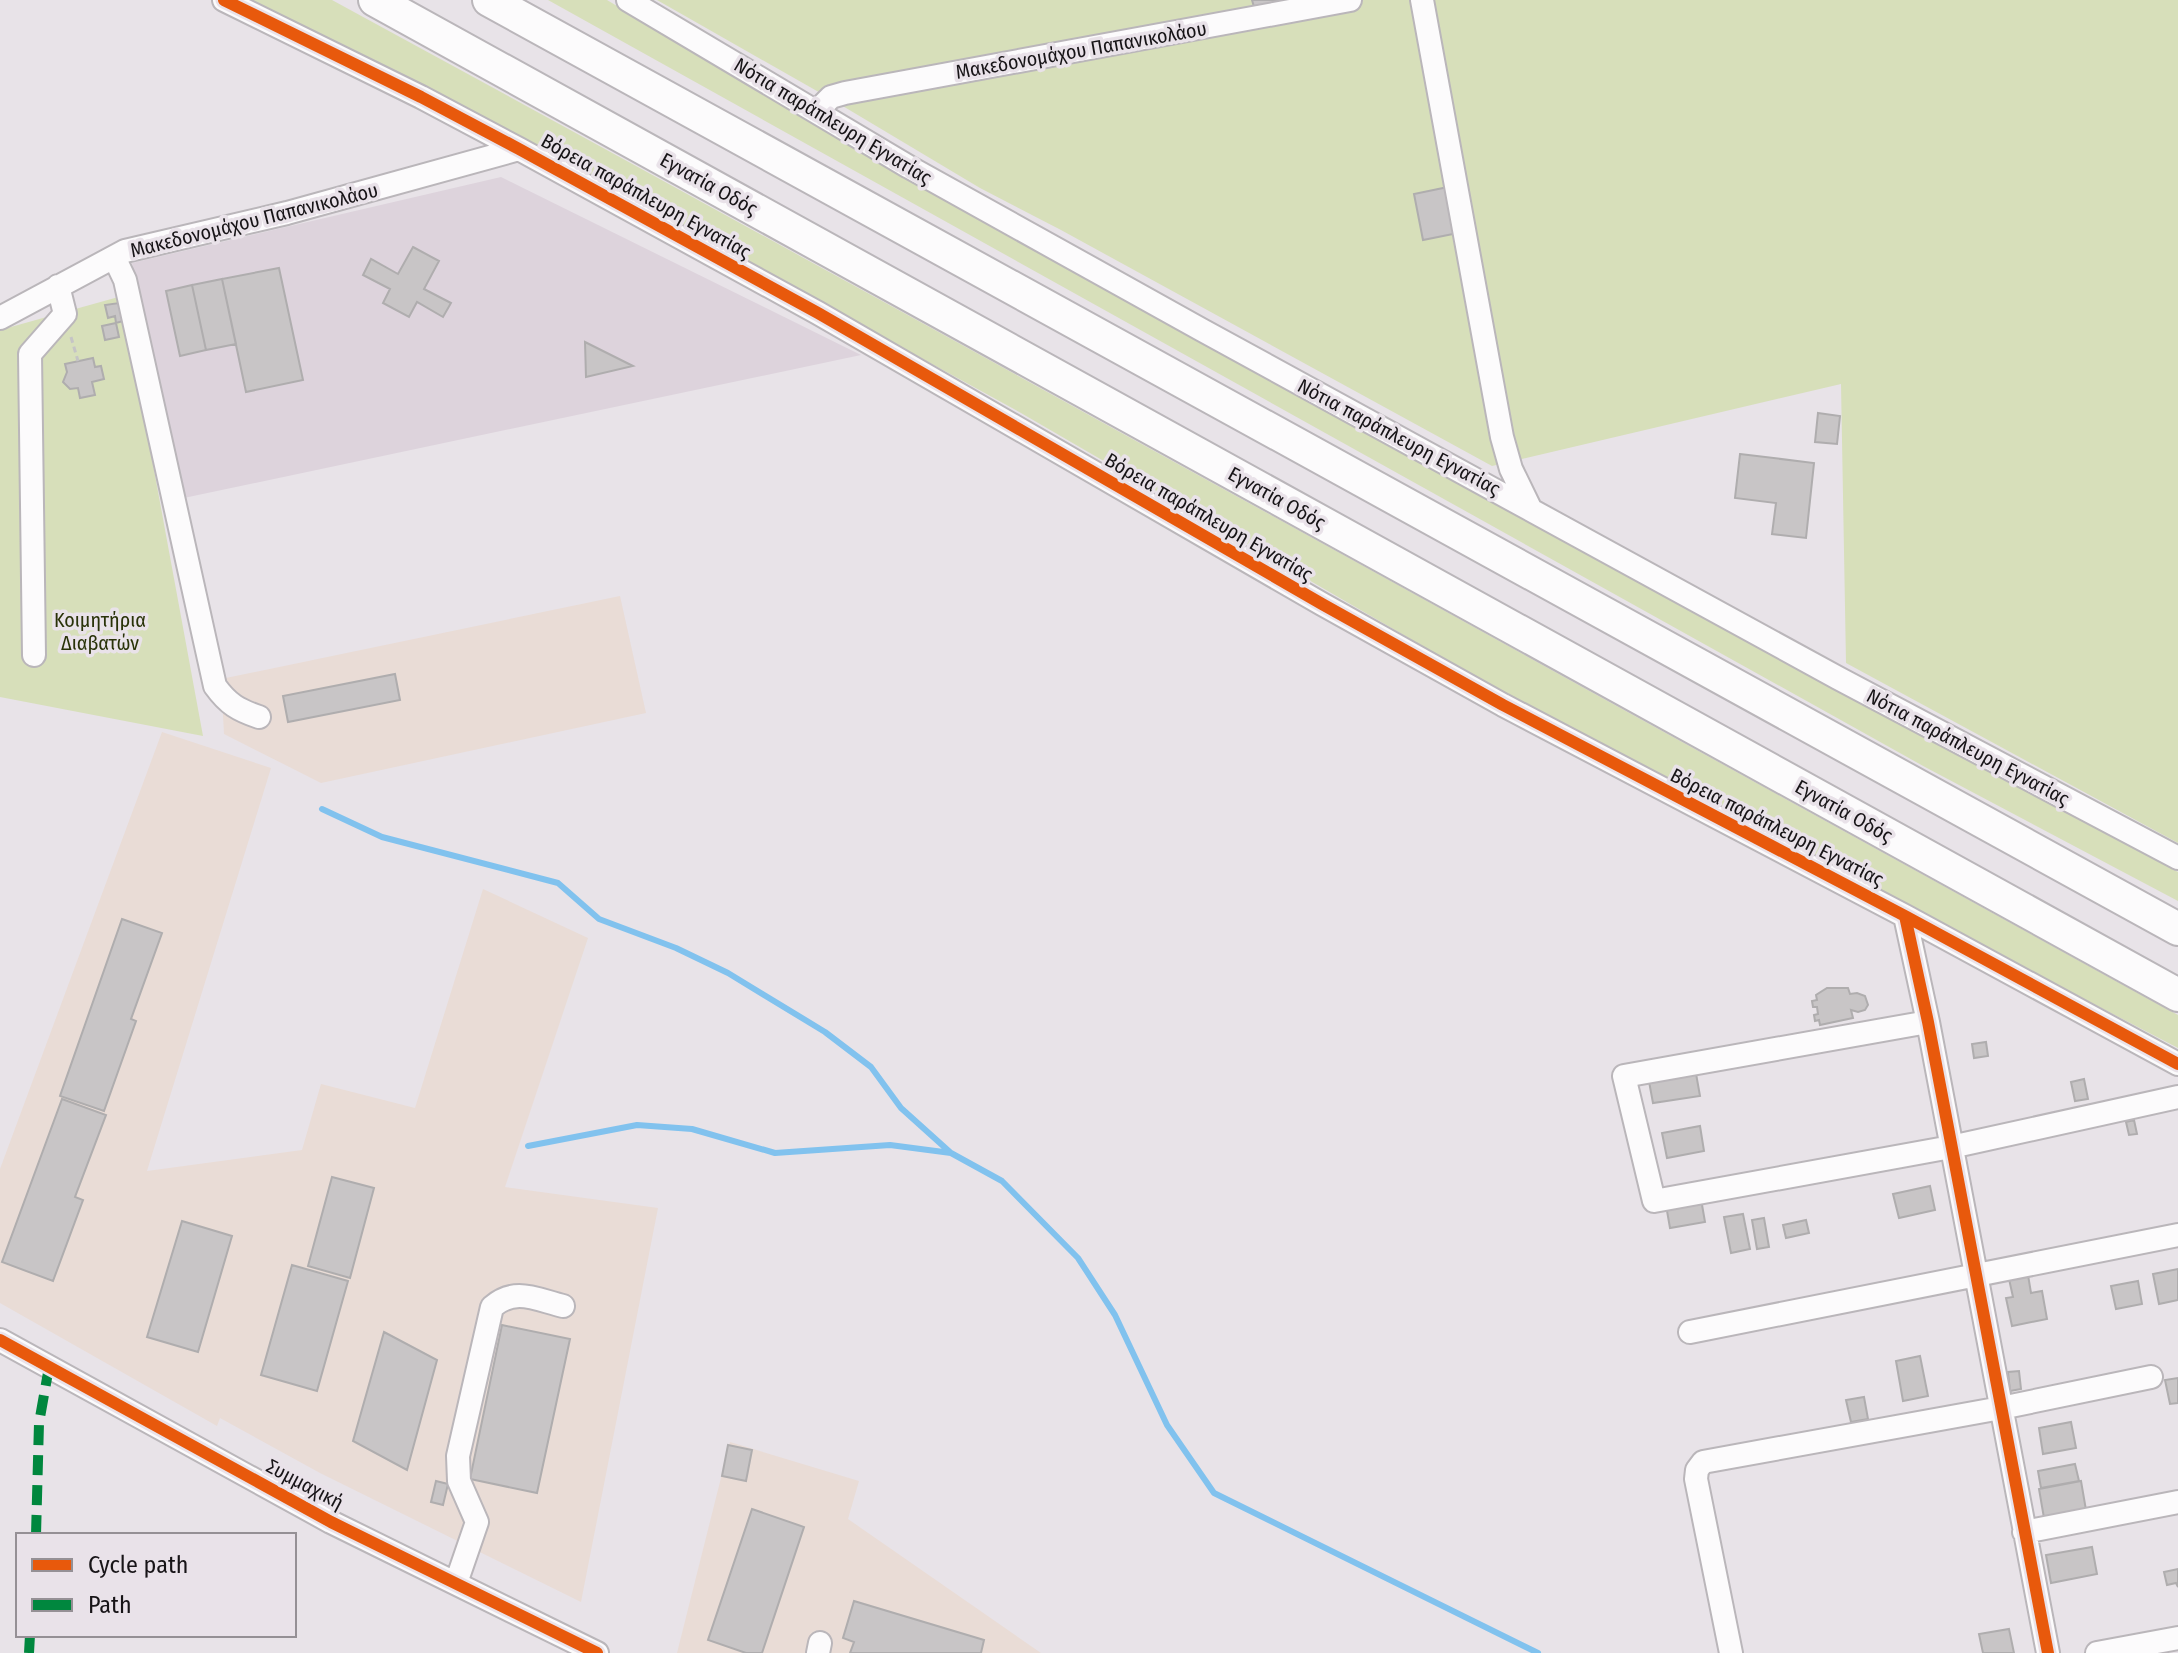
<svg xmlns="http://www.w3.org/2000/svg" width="2178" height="1653" font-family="'Fira Sans Condensed',sans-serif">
<rect width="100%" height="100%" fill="#e8e3e8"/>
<!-- built -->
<path fill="#ddd3dc" d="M501,177L861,355L179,499L132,263Z"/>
<!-- industrial -->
<path fill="#e9dcd6" d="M620,596L646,713L321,783L224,734L221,679Z
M162,732L271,768L147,1171L302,1150L321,1084L415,1108L483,889L588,938L505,1187L658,1208L581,1602L320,1473L220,1418L217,1426L0,1303V1169Z
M730,1442L859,1481L848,1519L1041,1653H677Z"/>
<!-- green -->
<path fill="#d7dfba" d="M248,0H332C949,336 1563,677 2178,1015V1048L1552,721L1021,413L506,130Z
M548,0H607L702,57L1413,457L2178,872V901L1925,767Z
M657,0H2178V843L1846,663L1841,384L1492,466L1061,230L980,188L831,99Z
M122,296L203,736L0,697V330Z"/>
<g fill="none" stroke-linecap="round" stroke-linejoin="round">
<!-- stream -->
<path stroke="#81c2ee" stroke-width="6" d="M322,809L382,837L558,883L599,919L676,948L728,973L825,1032L871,1067L901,1108L951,1153
M528,1146L637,1125L692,1129L775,1153L890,1145L951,1153L1002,1181L1078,1258L1115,1315L1167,1425L1214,1493L1538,1653"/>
</g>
<!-- building -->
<path fill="#c8c5c6" stroke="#afadae" stroke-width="2" d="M1252,0H1284L1285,3L1254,7Z
M1448,187L1458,233L1423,240L1414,194Z
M413,247L439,261L424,289L451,303L443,317L417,302L409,317L383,303L390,289L363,275L371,259L398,274Z
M279,268L303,380L246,392L222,279Z
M222,279L236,344L206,350L192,285Z
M192,285L206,350L180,356L166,291Z
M119,303L123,321L116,323L115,316L108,318L105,305Z
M116,323L119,337L105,340L102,326Z
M585,342L633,366L586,377Z
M93,358L95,367L101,366L104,379L92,382L95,395L80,398L78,388L70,389L63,382L67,372L65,364Z
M1818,413L1840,416L1837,444L1815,442Z
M1740,454L1814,463L1806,538L1772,534L1776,503L1735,498Z
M395,674L400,700L288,722L283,696Z
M122,919L162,933L131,1019L136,1021L104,1111L60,1096Z
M1827,988H1848L1850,994L1857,993L1865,996L1868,1005L1865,1010L1858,1012L1851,1010L1853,1018L1820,1025L1819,1020L1815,1021L1814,1015L1818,1014L1817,1007H1813L1812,1001L1817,1000L1816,995Z
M1986,1042L1988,1056L1974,1058L1972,1044Z
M1695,1068L1700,1096L1653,1103L1648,1076Z
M2084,1079L2088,1099L2075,1101L2071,1082Z
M62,1099L106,1115L75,1197L83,1200L53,1281L2,1262Z
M2134,1120L2137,1134L2129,1135L2126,1122Z
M1700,1126L1704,1151L1667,1158L1662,1133Z
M332,1177L374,1188L350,1278L308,1266Z
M1930,1186L1935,1210L1899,1218L1893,1194Z
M1701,1199L1705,1222L1670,1228L1666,1205Z
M1743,1214L1750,1249L1731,1253L1724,1217Z
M1764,1218L1769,1247L1757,1249L1752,1220Z
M1806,1220L1809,1233L1786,1238L1783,1225Z
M182,1221L232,1236L198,1352L147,1337Z
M292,1265L348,1281L317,1391L261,1375Z
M2178,1269V1300L2159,1304L2153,1274Z
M2028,1275L2031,1293L2042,1291L2047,1319L2012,1326L2006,1298L2013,1297L2009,1279Z
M2138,1281L2142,1304L2116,1309L2111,1286Z
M502,1325L570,1339L537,1493L470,1479Z
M384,1332L437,1360L407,1470L353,1441Z
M1920,1356L1928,1396L1903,1401L1896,1361Z
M2019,1371L2021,1389L2010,1391L2008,1372Z
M2178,1378V1403L2170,1404L2165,1380Z
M1864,1397L1868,1419L1851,1422L1846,1400Z
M2071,1422L2076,1448L2043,1454L2039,1428Z
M728,1445L752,1450L746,1481L722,1476Z
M2075,1464L2079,1481L2041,1488L2038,1471Z
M436,1481L448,1484L443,1505L431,1502Z
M2081,1481L2086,1510L2044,1518L2039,1489Z
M752,1509L804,1527L762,1653H746L708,1640Z
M2092,1547L2097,1574L2051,1583L2046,1555Z
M2178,1569V1587L2176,1583L2167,1585L2164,1572Z
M854,1601L984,1640L981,1653H850L854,1642L843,1638Z
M2009,1629L2014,1653H1983L1979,1634Z"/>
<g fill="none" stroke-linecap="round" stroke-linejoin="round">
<!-- minor casing -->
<g stroke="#bab6ba" stroke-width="26">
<path id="minor" d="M224,0L421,97L519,149L818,313L1322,604L1503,705L1905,916L2178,1064
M628,0L909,167L1202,330L1838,678L2178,858
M1422,0L1502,437L1511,469L1530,508
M817,111L831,97L845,93L1350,0
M114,257L125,280L215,686C228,704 238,710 259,717
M0,318L125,251L287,213L519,149
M34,655L30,354L65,314L58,286
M1905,916L1928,1022L2048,1653
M1928,1022L1624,1076L1654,1201L1951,1147L2178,1097
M1690,1332L2178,1235
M0,1340L331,1522L597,1653
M2024,1532L2178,1502
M456,1583L477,1522L459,1481L458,1456L492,1307C515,1287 535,1299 563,1306
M818,1653L820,1643
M1731,1653L1696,1479L1697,1470L1703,1462L2001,1408L2151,1377
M2097,1653L2178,1638"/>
</g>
<!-- highway casing -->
<g stroke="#bab6ba" stroke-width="36">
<path id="highway" d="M375,0L2178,995
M489,0L2178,929"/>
</g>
<!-- path -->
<path stroke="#c5c4c5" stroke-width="3" stroke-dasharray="6 4" stroke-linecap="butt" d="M71,337L78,361"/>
<!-- minor -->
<use href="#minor" stroke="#fcfbfc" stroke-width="22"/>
<!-- highway -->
<use href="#highway" stroke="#fcfbfc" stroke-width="32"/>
<!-- quiet -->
<path stroke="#00873e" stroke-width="10" stroke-dasharray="20 10" stroke-linecap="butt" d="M36,1535L39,1423L49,1367
M29,1653L30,1635"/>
<!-- cycleway casing -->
<g stroke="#e9e2e9" stroke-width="17">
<path id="cycleway" d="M224,0L421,97L519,149L818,313L1322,604L1503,705L1905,916L2178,1064
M1905,916L1928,1022L2048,1653
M0,1340L331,1522L597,1653"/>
</g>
<!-- cycleway -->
<use href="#cycleway" stroke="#e8590c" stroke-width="12"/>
</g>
<g text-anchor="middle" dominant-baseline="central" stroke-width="7" stroke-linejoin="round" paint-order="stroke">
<!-- street labels -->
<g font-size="20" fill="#171417" stroke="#e9e2e9">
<text transform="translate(1081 50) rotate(-10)">Μακεδονομάχου Παπανικολάου</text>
<text transform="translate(833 121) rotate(31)">Νότια παράπλευρη Εγνατίας</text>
<text transform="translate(709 184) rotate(29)">Εγνατία Οδός</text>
<text transform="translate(646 196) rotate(29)">Βόρεια παράπλευρη Εγνατίας</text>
<text transform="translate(254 220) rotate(-14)">Μακεδονομάχου Παπανικολάου</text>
<text transform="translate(1399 437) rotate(28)">Νότια παράπλευρη Εγνατίας</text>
<text transform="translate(1277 498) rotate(29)">Εγνατία Οδός</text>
<text transform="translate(1209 517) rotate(30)">Βόρεια παράπλευρη Εγνατίας</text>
<text transform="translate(1968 747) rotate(28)">Νότια παράπλευρη Εγνατίας</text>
<text transform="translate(1844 811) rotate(29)">Εγνατία Οδός</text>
<text transform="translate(1777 827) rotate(27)">Βόρεια παράπλευρη Εγνατίας</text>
<text transform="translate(305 1484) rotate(28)">Συμμαχική</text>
</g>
<!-- park labels -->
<g font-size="20" fill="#293208" stroke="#e9e2e9">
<text x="100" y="620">Κοιμητήρια<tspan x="100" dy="23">Διαβατών</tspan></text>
</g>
</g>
<!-- legend -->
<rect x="16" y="1533" width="280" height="104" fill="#e9e2e9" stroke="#959095" stroke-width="2"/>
<rect x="32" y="1559" width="40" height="12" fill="#e8590c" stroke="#959095" stroke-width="2"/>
<text x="88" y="1573" font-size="24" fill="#171417">Cycle path</text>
<rect x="32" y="1599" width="40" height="12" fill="#00873e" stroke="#959095" stroke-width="2"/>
<text x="88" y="1613" font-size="24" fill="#171417">Path</text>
</svg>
